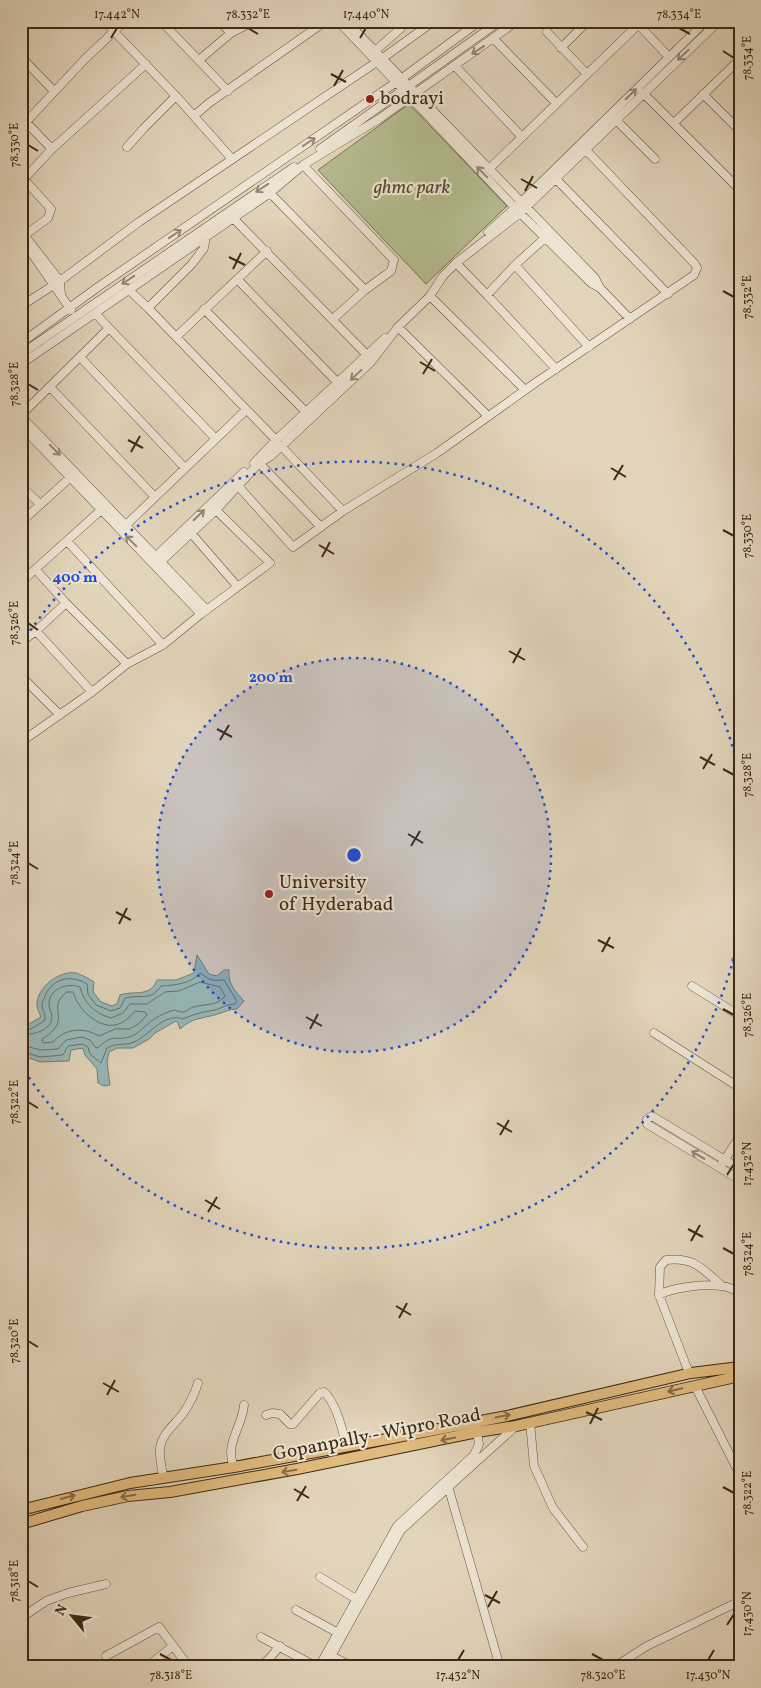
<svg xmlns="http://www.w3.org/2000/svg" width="761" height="1688" font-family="Vollkorn,serif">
<rect width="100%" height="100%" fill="#e2d4ba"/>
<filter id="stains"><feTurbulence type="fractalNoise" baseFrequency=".004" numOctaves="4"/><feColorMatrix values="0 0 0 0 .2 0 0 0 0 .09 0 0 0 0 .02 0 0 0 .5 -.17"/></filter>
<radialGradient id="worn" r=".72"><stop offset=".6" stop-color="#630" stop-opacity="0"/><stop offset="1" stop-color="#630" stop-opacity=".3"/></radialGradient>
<!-- green -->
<path fill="#b4bc8f" stroke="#787352" d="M409,104L507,206L426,284L318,170Z"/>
<!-- water -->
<path fill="#96b7b8" stroke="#727f77" d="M197,955L209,974L217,976L224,970H229C227,983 236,992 244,1001L237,1009C229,1009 225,1012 218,1014C202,1019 193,1017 180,1029L178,1023L176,1021L155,1033L149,1039L133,1048H117L109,1052L107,1062L110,1085L104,1086L98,1083L97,1069L85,1055L83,1048L71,1050L69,1061L40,1062L21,1055V1023L26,1022L29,1024L41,1017C40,1014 37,1009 37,1006C36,988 59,970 76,973C82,975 88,978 94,982L93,992L101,1002L112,1006L117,1004L120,995C134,990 150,998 157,980H176L194,973Z"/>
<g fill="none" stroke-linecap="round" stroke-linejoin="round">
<!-- shore -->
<path stroke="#6a7066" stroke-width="1" d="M67,992H73C78,1009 97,1028 115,1025C124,1023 130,1017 135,1011L145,1012L147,1015L137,1025L129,1029H115L99,1036C84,1027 65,1028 53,1042L43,1043L42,1039C75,1019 44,1008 67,992Z
M21,1028L31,1029L44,1021C47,1014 42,1011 42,1005C42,1002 45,997 46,994C54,977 73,975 87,984L88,994L96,1005L111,1011L120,1008L125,998C140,994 150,1002 161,986C176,985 190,984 200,973C211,980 210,981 224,980L237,1001L235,1004C227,1004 222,1008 215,1010C203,1012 194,1014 183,1019C164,1012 150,1035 134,1042C126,1046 118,1042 107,1048L101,1063L90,1054L88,1047L83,1044L68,1046L63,1055L40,1057L21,1051
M21,1034C32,1036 52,1030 52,1017C52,1013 49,1009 49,1005C48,989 68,982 80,987C84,1003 94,1013 111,1018L123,1013L130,1004H147L165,992L179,991L200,982L220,987L225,996C218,1006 204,1004 193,1007C190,1008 186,1012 183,1012C178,1012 176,1009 171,1011C164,1013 153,1019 148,1024C142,1028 139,1033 132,1036C118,1042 113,1032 98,1048L95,1047L90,1040L82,1037L66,1040L58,1049L41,1050L21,1045"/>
<!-- minor casing -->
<g stroke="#66543e" stroke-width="9">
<path id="minor" d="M104,21L176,96L232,159
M161,21L228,91
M219,21L231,33
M338,21L520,213L591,283L600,288L630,319
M346,21L595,278L600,288
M635,21L669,57
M547,32L587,74
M494,39L556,103
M561,48L588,21
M375,51L401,28L402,25L401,21
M21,57L54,91
M199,60L231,33L254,21
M455,66L522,137
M401,79L480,21
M643,93L740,190
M703,94L740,131
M194,116L209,103L326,21
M21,117L52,149
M616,120L655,159
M26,122L84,60L125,21
M674,123L740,59
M127,147L145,127L176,96
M320,149L500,21
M303,165L394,260L391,271L365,290L333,319
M490,168L642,21
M21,176L51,209L48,218L21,238
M555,178L668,294
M24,179L52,149L146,64
M270,193L365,290
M234,219L367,355
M21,231L60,281L61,295
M488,232L515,208L706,21
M546,237L515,265L487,295L556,369
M21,238L71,310
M456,263L487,295
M515,265L589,347
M237,279L337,382
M130,291L148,308L276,440
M430,296L525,390
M21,306L60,281L139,222L387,55L434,21
M148,308L192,264L204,248L206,237
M204,309L305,411
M96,314L109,328
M398,327L488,416
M176,337L267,251
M21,343L98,287L395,83
M21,354L294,167
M80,357L185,468
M21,364L270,193L303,165L379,119L517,21
M50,387L155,497
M21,415L109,328L216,439
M21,416L207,610
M21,426L201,614
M281,446L343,511
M254,463L276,440L385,338
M259,463L321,527
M21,486L40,504
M238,486L293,547L343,511L437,453L535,383L694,275L697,268L695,264L585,149
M21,522L73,475
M126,525L246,410
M191,533L237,586
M67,541L163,645
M151,561L244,472
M156,566L216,510L259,463L271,456L371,362L398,327L430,296L443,276L456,263L520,213L719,21
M36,570L66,603L127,664
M21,582L101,510
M36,631L92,692
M21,642L36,631L66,603
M21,676L60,715
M21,742L92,692L127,664L163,645L201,614L270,563L216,510
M736,960L740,963
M692,986L740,1016
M654,1033L740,1088
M722,1164L740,1136
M740,1169L652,1116L647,1119V1124L740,1180
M659,1295L660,1267L666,1260C694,1257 702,1268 722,1286
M689,1373L659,1295C673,1287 704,1284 721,1286C727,1286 734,1290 740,1292
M695,1386L740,1475
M266,1415L272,1413L280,1414L290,1424H293L320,1393L324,1392C336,1403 343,1431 346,1446
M530,1422L534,1466L553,1508L583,1547
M234,1467C224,1444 242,1428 244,1405
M163,1476C162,1468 159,1457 160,1448C162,1433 176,1424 184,1412C190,1403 195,1393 198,1383
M448,1486L500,1667
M320,1577L361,1602
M296,1610L338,1633
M21,1618L46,1601L68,1593L106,1584
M261,1637L317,1667
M328,1654L353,1667
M106,1656L159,1627L189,1667
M146,1667L172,1647
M258,1667L268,1660L280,1646
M319,1667L397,1526L474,1455L479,1444L477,1432
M325,1667L401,1530L516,1426
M614,1667L647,1646L740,1601"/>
</g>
<!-- major casing -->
<g stroke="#3d2a15" stroke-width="12">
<path id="major" d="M21,1510L130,1483L234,1467L387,1439L507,1416L691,1373L740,1367
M21,1524L82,1506L128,1496L170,1492L297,1469L477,1432L516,1426L740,1376"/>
</g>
<!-- minor -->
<use href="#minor" stroke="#ece3d2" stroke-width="8"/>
<!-- major -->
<use href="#major" stroke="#e1ba7d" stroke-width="10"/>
</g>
<!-- one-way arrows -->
<defs><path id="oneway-shaft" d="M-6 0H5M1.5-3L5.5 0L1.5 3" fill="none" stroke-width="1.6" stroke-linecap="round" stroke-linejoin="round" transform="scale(1.25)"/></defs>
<g stroke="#948674">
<use href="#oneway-shaft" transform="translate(478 50) rotate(146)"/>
<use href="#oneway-shaft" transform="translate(683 55) rotate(137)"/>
<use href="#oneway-shaft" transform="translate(631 94) rotate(-44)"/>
<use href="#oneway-shaft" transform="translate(309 142) rotate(-34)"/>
<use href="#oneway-shaft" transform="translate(482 172) rotate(-134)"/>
<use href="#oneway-shaft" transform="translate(262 188) rotate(146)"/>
<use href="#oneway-shaft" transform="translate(175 234) rotate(-34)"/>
<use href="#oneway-shaft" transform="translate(128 280) rotate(146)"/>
<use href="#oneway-shaft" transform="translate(356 375) rotate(137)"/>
<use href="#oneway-shaft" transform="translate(55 450) rotate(45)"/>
<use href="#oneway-shaft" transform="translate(199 515) rotate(-44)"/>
<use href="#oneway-shaft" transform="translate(131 541) rotate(-135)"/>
<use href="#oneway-shaft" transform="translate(698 1155) rotate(-149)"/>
</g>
<g stroke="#876b44">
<use href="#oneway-shaft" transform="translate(675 1390) rotate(167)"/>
<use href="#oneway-shaft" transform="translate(503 1416) rotate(-12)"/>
<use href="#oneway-shaft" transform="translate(448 1439) rotate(168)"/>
<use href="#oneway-shaft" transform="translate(289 1471) rotate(170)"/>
<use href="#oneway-shaft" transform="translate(128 1496) rotate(170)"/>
<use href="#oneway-shaft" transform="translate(68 1497) rotate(-16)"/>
</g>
<!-- ticks -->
<path fill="none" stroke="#3d2a15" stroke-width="2" d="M248,28L258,34M679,28L690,34M111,38L117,28M360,38L366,28M723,51L734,58M331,74L346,82M334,86L343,70M28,145L38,151M521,179L537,188M525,191L533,176M229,257L245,265M233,269L241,253M723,291L734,297M420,362L435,371M423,374L432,359M28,384L38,390M128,440L143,448M131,452L140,436M611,468L626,477M614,480L623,465M723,530L734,536M319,545L334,554M322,557L330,542M28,623L38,630M509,651L525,660M513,663L521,648M217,729L232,737M220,740L229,725M700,757L715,765M703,769L712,754M723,769L734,775M408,834L423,843M411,846L420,831M28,863L38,869M116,912L131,920M119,924L127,908M598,940L614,948M602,952L610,937M723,1009L734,1015M306,1017L322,1026M310,1029L318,1014M28,1102L38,1108M497,1123L512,1132M500,1135L509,1120M727,1175L734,1164M205,1200L220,1209M208,1212L217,1197M688,1229L703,1237M691,1241L700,1225M723,1248L734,1254M396,1306L411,1315M399,1318L407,1303M28,1341L38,1347M103,1383L119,1392M107,1395L115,1380M586,1412L602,1420M590,1424L598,1408M723,1487L734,1493M294,1489L309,1498M297,1501L306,1486M28,1581L38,1587M485,1595L500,1603M488,1607L497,1591M727,1625L734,1614M160,1654L171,1660M592,1654L603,1660M458,1660L464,1650M708,1660L714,1650"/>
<!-- distance rings -->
<circle cx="354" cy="855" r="197" fill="#1d4ed8" fill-opacity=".12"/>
<g fill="none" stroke="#1d4ed8" stroke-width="2.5" stroke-dasharray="2.5 5">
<circle cx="354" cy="855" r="197"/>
<path d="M739 937A394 394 0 0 1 22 1067M22 643A394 394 0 0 1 739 773"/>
</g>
<!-- markers -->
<g fill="#8f2418" stroke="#ece3d2" stroke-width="2">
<circle cx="370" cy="99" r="5"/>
<circle cx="269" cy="894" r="5"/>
</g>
<g text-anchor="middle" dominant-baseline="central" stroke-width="4.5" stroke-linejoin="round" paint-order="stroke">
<!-- poi labels -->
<g font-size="19" fill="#3d2a15" stroke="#ece3d2" text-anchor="start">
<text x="380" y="99">bodrayi</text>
<text x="279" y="883">University<tspan x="279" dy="22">of Hyderabad</tspan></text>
</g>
<!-- park labels -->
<g font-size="19" font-style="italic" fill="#55472d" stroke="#ece3d2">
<text x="412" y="188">ghmc park</text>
</g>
<!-- street labels -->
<g font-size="19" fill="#3d2a15" stroke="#ece3d2">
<text transform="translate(377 1435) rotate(-11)">Gopanpally - Wipro Road</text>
</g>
</g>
<circle cx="354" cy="855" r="8" fill="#1d4ed8" stroke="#ece3d2" stroke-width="2.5"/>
<g font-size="15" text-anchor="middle" font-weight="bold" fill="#1d4ed8" stroke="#ece3d2" stroke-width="4.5" stroke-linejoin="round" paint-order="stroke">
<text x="75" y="582">400 m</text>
<text x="271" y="682">200 m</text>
</g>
<!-- margin -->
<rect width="761" height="1688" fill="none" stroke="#e2d4ba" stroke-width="55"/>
<!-- north arrow -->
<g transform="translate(72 1616) rotate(299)" stroke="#ece3d2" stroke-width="4" paint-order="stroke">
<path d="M0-4L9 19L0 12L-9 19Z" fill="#3d2a15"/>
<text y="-8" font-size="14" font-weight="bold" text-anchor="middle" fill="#3d2a15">N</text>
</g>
<rect x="28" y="28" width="706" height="1632" fill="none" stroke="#3d2a15" stroke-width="2"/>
<g font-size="12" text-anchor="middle" fill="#3d2a15">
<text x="117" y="18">17.442°N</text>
<text x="248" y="18">78.332°E</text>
<text x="366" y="18">17.440°N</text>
<text x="679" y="18">78.334°E</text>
<text transform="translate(747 58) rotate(-90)" y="4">78.334°E</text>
<text transform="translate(14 145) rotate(-90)" y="4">78.330°E</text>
<text transform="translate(747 297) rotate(-90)" y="4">78.332°E</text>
<text transform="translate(14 384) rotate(-90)" y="4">78.328°E</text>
<text transform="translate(747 536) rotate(-90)" y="4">78.330°E</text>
<text transform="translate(14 623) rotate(-90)" y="4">78.326°E</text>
<text transform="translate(747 775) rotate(-90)" y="4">78.328°E</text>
<text transform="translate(14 863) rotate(-90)" y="4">78.324°E</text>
<text transform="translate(747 1015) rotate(-90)" y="4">78.326°E</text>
<text transform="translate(14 1102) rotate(-90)" y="4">78.322°E</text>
<text transform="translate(747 1164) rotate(-90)" y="4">17.432°N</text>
<text transform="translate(747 1254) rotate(-90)" y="4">78.324°E</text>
<text transform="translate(14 1341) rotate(-90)" y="4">78.320°E</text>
<text transform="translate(747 1493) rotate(-90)" y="4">78.322°E</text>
<text transform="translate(14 1581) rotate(-90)" y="4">78.318°E</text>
<text transform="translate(747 1614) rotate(-90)" y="4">17.430°N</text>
<text x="171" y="1679">78.318°E</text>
<text x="458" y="1679">17.432°N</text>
<text x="603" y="1679">78.320°E</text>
<text x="708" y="1679">17.430°N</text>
</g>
<rect width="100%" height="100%" filter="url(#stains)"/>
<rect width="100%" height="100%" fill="url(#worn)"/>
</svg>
